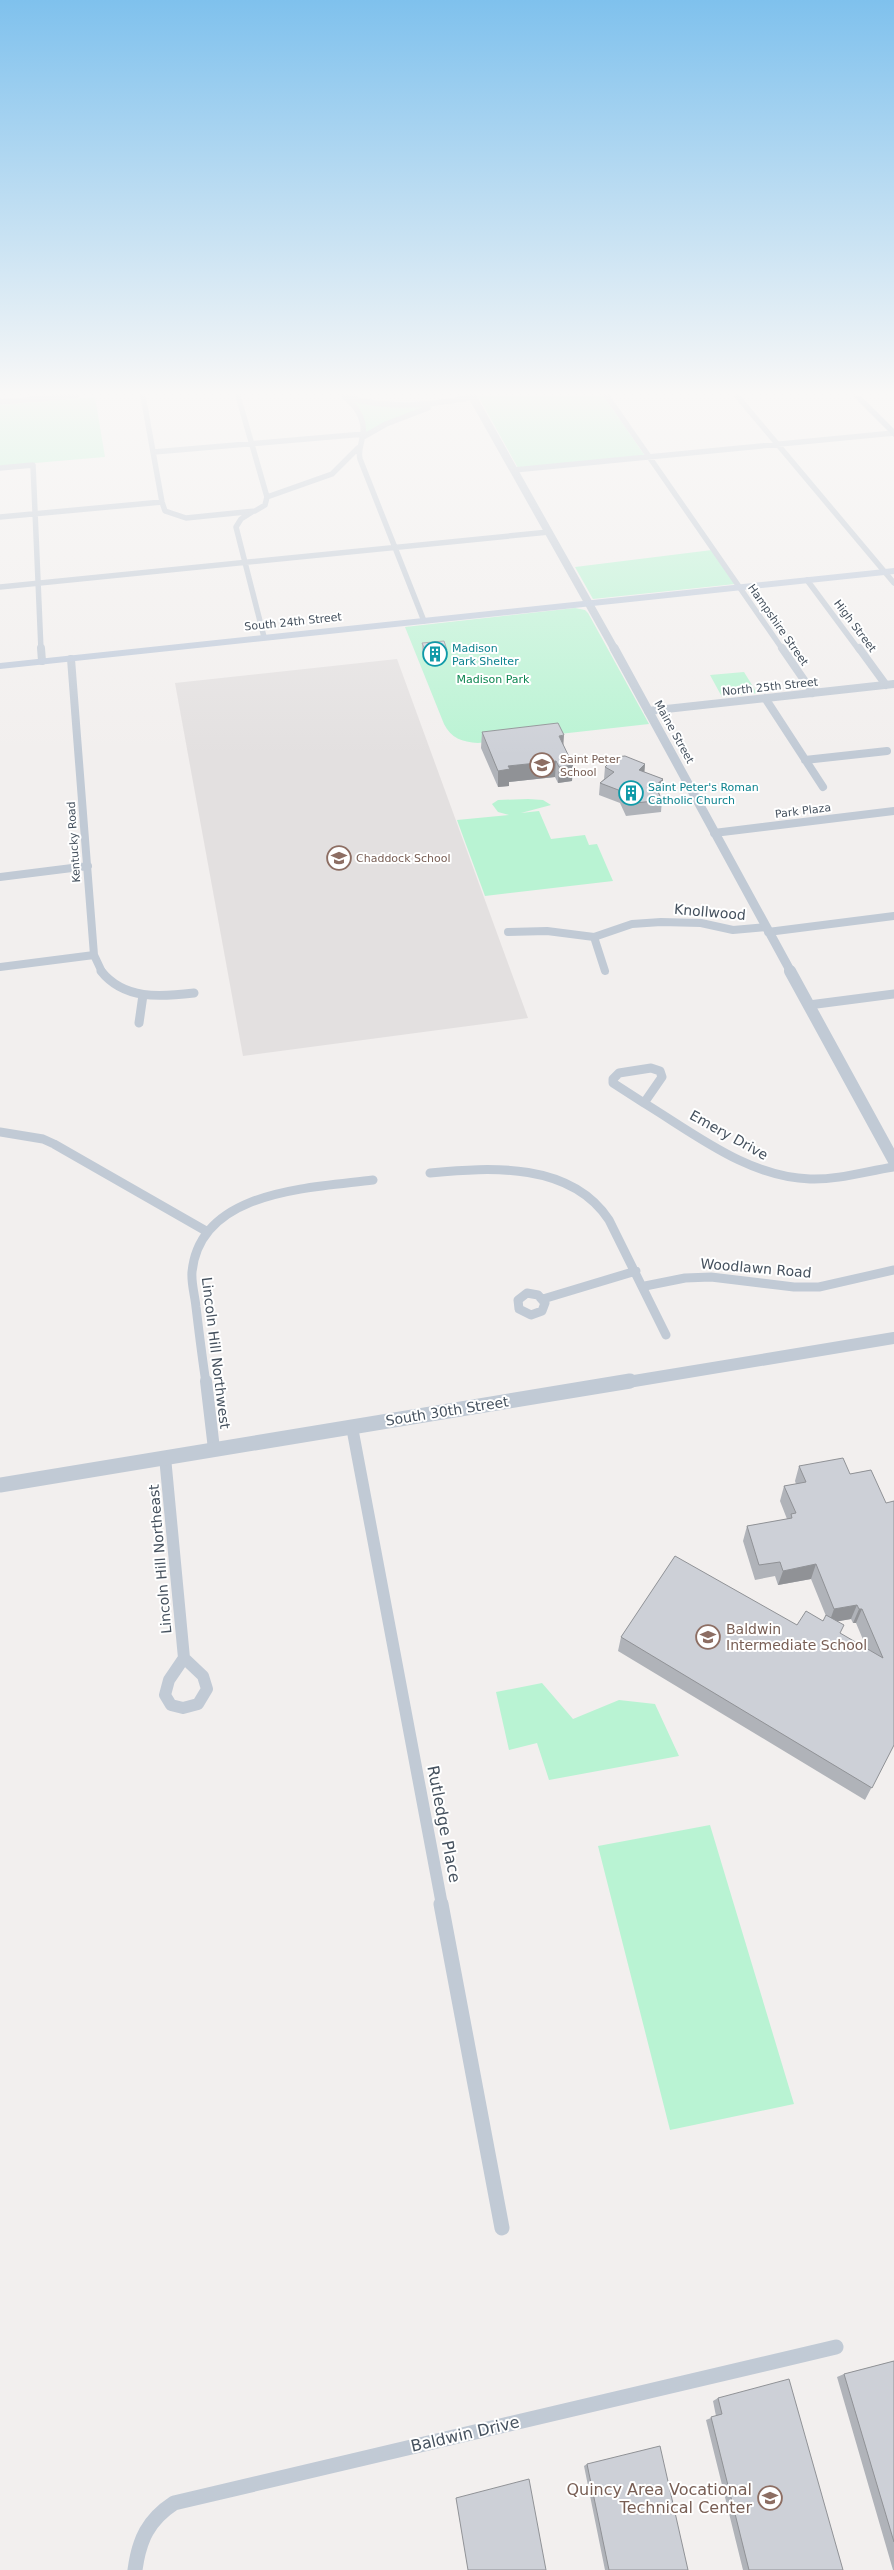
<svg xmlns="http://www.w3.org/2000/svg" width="894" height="2570" font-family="'DejaVu Sans',sans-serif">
<rect width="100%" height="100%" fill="#f2efee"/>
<!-- education -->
<path fill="#e3e0e0" d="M397,659L528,1018L243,1056L175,683Z"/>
<!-- green -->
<path fill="#b9f3d3" d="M478,396H604L645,456L518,468Z
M95,397L105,457L0,466V405Z
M353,400L364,403H442L408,414L364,435Z
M712,550L735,584L593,599L575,567Z
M575,608L585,610L588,613L649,724L478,743C462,742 451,738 444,724L405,627Z
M744,672L757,693L722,697L710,675Z
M528,799L543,800L551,805L521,813L539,811L551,839L585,835L589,845L597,844L613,881L485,896L457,820L509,815L498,812L492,804L498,800Z
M542,1683L573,1719L619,1700L655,1704L679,1756L549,1780L537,1743L509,1750L496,1692Z
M710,1825L794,2104L670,2130L598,1846Z"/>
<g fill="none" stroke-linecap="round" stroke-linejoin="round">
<!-- minor-far4 -->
<path stroke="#c1cad5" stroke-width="5.5" d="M143,396L162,502L165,511L186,518L255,511L265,505L267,497L332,474L358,448
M238,396L267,497
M344,396C357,407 367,421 362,439C361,446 358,451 360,459L424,621
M607,396L783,650
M737,396L894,583
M347,397C389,410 430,405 473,397
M0,402L76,396
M363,437L386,424L428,408
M154,452L364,434
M0,468L33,465L41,650
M514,470L894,433
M252,512L241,519L236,527L264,637
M0,517L162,502
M807,580L859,650
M0,587L549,532"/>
<!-- minor-far3 -->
<path stroke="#c1cad5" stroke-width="8" d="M41,648L42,661
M782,648L813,693
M859,648L886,685
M71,659L94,955L102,972
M765,698L823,787
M648,711L894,684
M805,760L887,751
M714,833L894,811
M0,877L88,866
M508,932L547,931L594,937L632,924L661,922L701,923L733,930L766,927
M768,932L894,916
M594,937L605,971
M0,967L94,955"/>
<!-- minor-far2 -->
<path stroke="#c1cad5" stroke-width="9" d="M101,971C124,1000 160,997 194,993
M809,1005L894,994
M139,1023L143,995
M651,1068L660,1071L662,1077L644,1103L613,1083V1079L619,1073Z
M644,1103C695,1134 748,1177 810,1179C838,1180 867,1171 894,1167
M0,1132L43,1139L54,1144L206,1231
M430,1173C491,1167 571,1162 609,1220L666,1335
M645,1286L685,1278L711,1277L794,1287H819L894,1270
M527,1293L538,1295L545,1303L542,1311L531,1315L519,1309L518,1300Z
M543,1299L636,1271
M206,1383C202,1357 199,1332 196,1307C195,1296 191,1283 192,1272C200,1190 310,1188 373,1180"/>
<!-- minor-far1 -->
<path stroke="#c1cad5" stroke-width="12" d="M206,1381L214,1449
M352,1427L442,1905
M165,1457L184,1658
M184,1658L203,1676L207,1689L198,1704L183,1708L171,1705L165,1695L169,1680Z"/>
<!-- minor -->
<path stroke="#c1cad5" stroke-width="15" d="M441,1904L502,2228
M135,2570C139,2540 148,2520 174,2503L836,2347"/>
<!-- tertiary-far3 -->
<path stroke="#c1cad5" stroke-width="8" d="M472,396L615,650"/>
<!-- tertiary-far2 -->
<path stroke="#c1cad5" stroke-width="9" d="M614,648L791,972"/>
<!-- tertiary-far1 -->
<path stroke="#c1cad5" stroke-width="12" d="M790,971L894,1161
M622,1383L894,1338"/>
<!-- tertiary -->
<path stroke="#c1cad5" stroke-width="15" d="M0,1485L630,1381"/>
<!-- secondary -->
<path fill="#bfcada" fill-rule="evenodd" d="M894,568V574L0,669V663Z"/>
<!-- primary -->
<path fill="#acbcd0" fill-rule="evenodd" d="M853,396H861L894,429V437Z"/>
</g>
<!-- wall -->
<path fill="#b0b3b9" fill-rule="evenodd" d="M422,643L447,650V658L426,660L422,651Z
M482,732L563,745L573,765L572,781L558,783L555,777L509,782V786L498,787L481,748Z
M645,764L644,772L663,779L662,791L659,793L662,800L661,812L626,816L620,803L599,795L600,783L604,779L605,767Z
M799,1466L850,1474L871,1470L894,1745L865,1800L618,1651L621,1637L797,1625L823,1621L826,1616L811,1579L778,1585L775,1576L755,1580L743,1541L747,1526L787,1519L780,1501L784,1486L796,1484L795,1481ZM851,1619L853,1623H856L867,1649L840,1634L838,1621Z
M894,2361V2570H893L837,2377L844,2374Z
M718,2398L843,2570H743L706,2420L716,2416L713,2401Z
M587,2464L688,2570H605L584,2466Z"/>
<!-- shaded-wall -->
<path fill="#909296" d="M564,735L563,751L559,736Z
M556,761L555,777L509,782V786L498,787V771L508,766Z
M645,764L644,777L639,770Z
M573,765L572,781L558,783L559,767Z
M663,779L662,791L654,798L655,786Z
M816,1564L811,1579L778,1585L783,1571Z
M857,1605L851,1619L829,1623L834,1609Z
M859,1609H862L856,1623H853Z"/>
<!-- building -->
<path fill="#cdd0d7" stroke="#909296" d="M444,641L447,650L426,652L422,643Z
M558,723L564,735L559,736L573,765L559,767L556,761L508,766L510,769L498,771L482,732Z
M625,756L645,764L639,770L663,779L655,786L662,800L627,804L621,791L600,783L614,772L605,767L615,757Z
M843,1458L850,1474L871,1470L886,1503L894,1501V1745L872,1788L621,1637L675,1556L797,1625L806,1611L823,1621L826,1615L844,1625L840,1633L883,1658L862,1609H859L857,1605L834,1609L816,1564L783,1571L780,1562L759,1565L747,1526L792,1518L791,1514L796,1513L784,1486L806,1482L799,1466Z
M894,2361V2542L844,2374Z
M789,2379L843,2570H749L711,2417L722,2414L718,2398Z
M660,2446L688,2570H609L587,2464Z
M529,2479L546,2570H468L456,2498Z"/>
<!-- sky -->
<linearGradient id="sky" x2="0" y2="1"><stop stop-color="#7fc1ed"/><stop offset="0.52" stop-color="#f9f8f7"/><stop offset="1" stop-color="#f9f8f7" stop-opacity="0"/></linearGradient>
<rect width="894" height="756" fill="url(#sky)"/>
<!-- icons -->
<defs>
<g id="building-ring" transform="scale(1.25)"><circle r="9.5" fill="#fff" stroke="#0f9aa8" stroke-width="1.5"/><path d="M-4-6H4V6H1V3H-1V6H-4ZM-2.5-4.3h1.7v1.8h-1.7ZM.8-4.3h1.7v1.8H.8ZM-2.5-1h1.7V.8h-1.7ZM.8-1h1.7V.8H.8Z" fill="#0f9aa8"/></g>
<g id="school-ring" transform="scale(1.25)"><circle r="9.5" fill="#fff" stroke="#8d6e63" stroke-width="1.5"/><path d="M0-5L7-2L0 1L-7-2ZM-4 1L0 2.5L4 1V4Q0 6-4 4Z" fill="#8d6e63"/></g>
</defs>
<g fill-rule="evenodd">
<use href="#building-ring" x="435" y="654"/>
<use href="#school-ring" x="542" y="765"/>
<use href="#building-ring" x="631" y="793"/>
<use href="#school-ring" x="339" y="858"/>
<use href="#school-ring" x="708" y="1637"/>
<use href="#school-ring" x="770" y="2498"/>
</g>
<g text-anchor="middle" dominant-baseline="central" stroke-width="4" stroke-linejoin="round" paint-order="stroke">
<!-- far-street labels -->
<g font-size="11" fill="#45515e" stroke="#fff">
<text transform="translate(293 622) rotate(-6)">South 24th Street</text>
<text transform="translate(778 625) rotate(55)">Hampshire Street</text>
<text transform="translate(855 626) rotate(53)">High Street</text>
<text transform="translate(770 687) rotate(-6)">North 25th Street</text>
<text transform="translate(674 732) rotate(61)">Maine Street</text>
<text transform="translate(803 811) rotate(-7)">Park Plaza</text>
<text transform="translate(74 842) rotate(-94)">Kentucky Road</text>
</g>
<!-- far-culture labels -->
<g font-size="11" fill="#0d838f" stroke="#fff" text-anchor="start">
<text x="452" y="648">Madison<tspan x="452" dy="13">Park Shelter</tspan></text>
<text x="648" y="787">Saint Peter's Roman<tspan x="648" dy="13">Catholic Church</tspan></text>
</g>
<!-- far-park labels -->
<g font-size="11" fill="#0e8752" stroke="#fff">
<text x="493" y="679">Madison Park</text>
</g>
<!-- far-education labels -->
<g font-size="11" fill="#785e54" stroke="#fff" text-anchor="start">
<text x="560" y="759">Saint Peter<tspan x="560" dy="13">School</tspan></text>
<text x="356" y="858">Chaddock School</text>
</g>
<!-- street labels -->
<g font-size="14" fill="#45515e" stroke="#fff">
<text transform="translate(710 912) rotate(5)">Knollwood</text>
<text transform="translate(729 1135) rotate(29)">Emery Drive</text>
<text transform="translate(756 1268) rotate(5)">Woodlawn Road</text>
<text transform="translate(216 1353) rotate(83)">Lincoln Hill Northwest</text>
<text transform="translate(447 1411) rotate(-9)">South 30th Street</text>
<text transform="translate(160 1559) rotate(-95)">Lincoln Hill Northeast</text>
</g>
<!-- education labels -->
<g font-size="14" fill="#785e54" stroke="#fff" text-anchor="start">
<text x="726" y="1629">Baldwin<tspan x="726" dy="16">Intermediate School</tspan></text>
</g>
<!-- near-street labels -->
<g font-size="16" fill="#45515e" stroke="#fff">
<text transform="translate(444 1824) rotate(79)">Rutledge Place</text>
<text transform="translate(465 2434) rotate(-13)">Baldwin Drive</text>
</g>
<!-- near-education labels -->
<g font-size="16" fill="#785e54" stroke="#fff" text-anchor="end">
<text x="752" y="2489">Quincy Area Vocational<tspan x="752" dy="18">Technical Center</tspan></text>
</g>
</g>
</svg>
